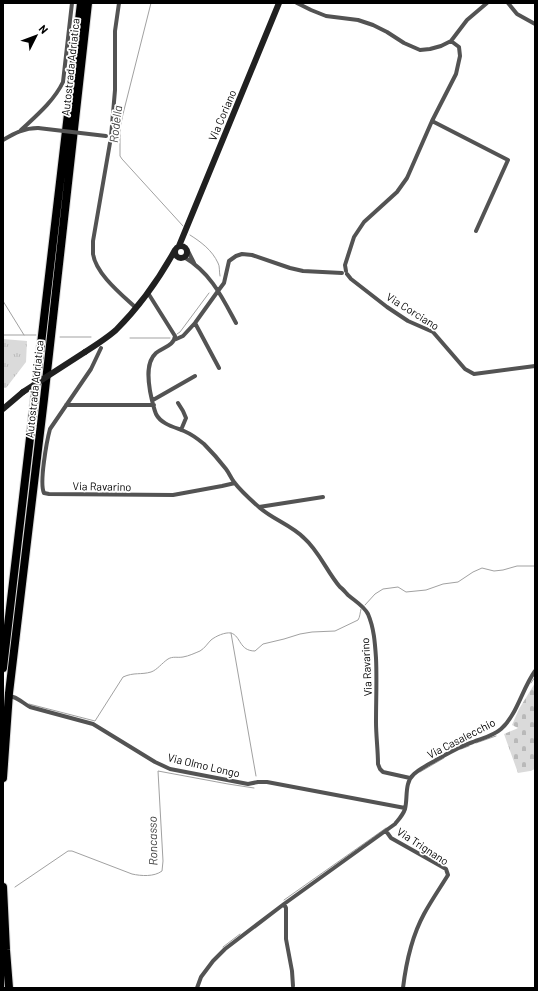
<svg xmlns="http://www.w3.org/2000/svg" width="538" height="991" font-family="Barlow,sans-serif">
<defs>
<pattern id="grass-tufts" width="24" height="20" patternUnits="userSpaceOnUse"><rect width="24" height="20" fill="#dadada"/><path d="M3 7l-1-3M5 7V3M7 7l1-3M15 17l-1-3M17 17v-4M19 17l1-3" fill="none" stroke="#b9b9b9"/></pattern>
<pattern id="cemetery-stones" width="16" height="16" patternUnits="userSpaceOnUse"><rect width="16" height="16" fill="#dadada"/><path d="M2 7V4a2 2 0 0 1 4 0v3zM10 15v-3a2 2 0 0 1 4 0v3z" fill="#b9b9b9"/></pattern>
</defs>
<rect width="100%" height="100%" fill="#fff"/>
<!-- grass -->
<path fill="url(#grass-tufts)" d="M3,339L27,341L26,362L6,388H3Z"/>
<!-- cemetery -->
<path fill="url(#cemetery-stones)" d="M535,683V769L530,771L518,773L504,734L516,729L518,728L512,725L519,709Z"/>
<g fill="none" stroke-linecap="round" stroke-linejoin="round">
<!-- stream -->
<path stroke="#a1a1a1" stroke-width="1" d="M151,3L123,114L120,128V156L122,159L183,226
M190,235C201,242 212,250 218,263C220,266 219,272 220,276
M3,301L24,335
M177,334L180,332L209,293
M3,335H36
M60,337H91
M130,338H170
M365,605L375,594L383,589L398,587L406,592L426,590L443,584L458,582L473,572L482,568L494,571L503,570L517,566H535
M231,633L256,776
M531,683L535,677
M29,704L95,721L123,677C134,672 141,675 151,672C157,670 162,663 168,659C173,656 177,658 183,657C189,656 195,653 200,651C205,648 207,644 211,640C216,636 225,632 231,633C241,636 239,651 255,651L263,644L284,639L300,634L312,632L335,631L358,620C360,617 360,613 361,609
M476,743L496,736
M461,749L469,746
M420,772L444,758
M15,887L68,851H72L132,874C141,876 154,877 162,871L163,861L158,771L228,784L254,788
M284,900L386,828
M223,947L240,934"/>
<!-- motorway casing -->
<g stroke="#dbdbdb" stroke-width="10">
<path id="motorway" d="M3,668L81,3
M3,778L9,693L44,399L88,3
M3,887L6,950L9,988"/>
</g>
<!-- minor -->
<path stroke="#535353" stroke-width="4" d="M119,3L115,31V90L111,137L93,241C93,245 93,249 93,254C96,274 121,294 136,308
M297,3L311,10L326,16L358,20L373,25L387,32L404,43L420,50L430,49L441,46L451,41L467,20L487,3
M508,3L517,14L535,24
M432,121L508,160L476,231
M21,130C36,116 54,101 63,82L72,3
M3,140C15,133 24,128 38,128
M188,251L194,263
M184,257C211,273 222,297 236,323
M346,271L345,265L354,237L364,222L397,192L407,178L432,121L456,74L460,56L459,47L451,41
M347,274L351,279L387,307L408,321L433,332L465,369L474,374L535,366
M148,293L175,336C174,346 163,347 156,353C146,362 148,379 150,391C151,396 154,409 156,414C161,424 174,427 184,431C191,434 198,439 204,444C212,452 219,460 226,469C229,473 231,478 234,482C240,490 252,501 260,508C274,520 291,525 304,538C319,551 327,572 340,587C343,589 346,593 348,595C355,601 364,606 368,614C374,628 375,643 376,658C377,679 376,700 376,722C376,736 378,750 378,764L380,769L383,772L410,778
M195,323L219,368
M174,340L183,336L195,323L218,291L224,283L229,261L236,256L242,254L252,255L290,268L303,271L342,273
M101,348L91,369L50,429C47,440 39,483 44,493L49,494L173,495L222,486L235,483
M153,400L195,376
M178,403L183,411L186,418L181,430
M66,405H154
M259,507L323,497
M13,697C20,699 24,704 30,707L93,724L155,762L170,769L248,784L258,782H267L405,808
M386,831L391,838L446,869L448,875C440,888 431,901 424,914C412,936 406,963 403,988
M284,904L286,908V939L292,971L293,986
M197,988L201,977L213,961L225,949L284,904L395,824C399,819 403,815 405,809C408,797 404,783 414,774C418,770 424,767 429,764C444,756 457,747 473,742C483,738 493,736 501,729C517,715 522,689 535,671"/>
<!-- secondary -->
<path stroke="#202020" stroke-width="6" d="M175 252a6 6 0 1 1 12 0a6 6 0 1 1-12 0Z
M179,246L279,3
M85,352C96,345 107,338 116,330C139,307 159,279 175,250
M3,409L23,392"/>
<!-- motorway -->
<use href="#motorway" stroke="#000" stroke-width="8"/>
<!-- minor-bridge -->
<path stroke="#535353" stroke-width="4" d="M38,128L106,136"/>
<!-- secondary-bridge -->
<path stroke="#202020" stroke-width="6" d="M23,392L85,352"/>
</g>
<g text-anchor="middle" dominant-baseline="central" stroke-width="3.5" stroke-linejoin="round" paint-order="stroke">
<!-- street labels -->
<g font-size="11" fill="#000" stroke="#fff">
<text transform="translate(70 67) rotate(-84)">Autostrada Adriatica</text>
<text transform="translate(222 115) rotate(-67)">Via Coriano</text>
<text transform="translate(413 311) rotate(32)">Via Corciano</text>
<text transform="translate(34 389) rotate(-84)">Autostrada Adriatica</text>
<text transform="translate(102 486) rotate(1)">Via Ravarino</text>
<text transform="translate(366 667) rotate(-93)">Via Ravarino</text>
<text transform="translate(461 738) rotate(-27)">Via Casalecchio</text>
<text transform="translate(204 765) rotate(13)">Via Olmo Longo</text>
<text transform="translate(423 846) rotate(33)">Via Trignano</text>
</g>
<!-- water labels -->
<g font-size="12" font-style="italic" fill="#424242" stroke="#fff">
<text transform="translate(115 124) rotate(-83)">Rodella</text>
<text transform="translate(152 841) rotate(-91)">Roncasso</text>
</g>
</g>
<!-- border -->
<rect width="538" height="991" fill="none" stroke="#000000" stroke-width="8"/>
<!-- north arrow -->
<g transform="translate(36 36) rotate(48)" stroke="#ffffff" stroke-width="3" paint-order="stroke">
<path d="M0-3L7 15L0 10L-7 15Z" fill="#000000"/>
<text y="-6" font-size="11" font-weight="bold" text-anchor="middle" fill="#000000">N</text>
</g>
</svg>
